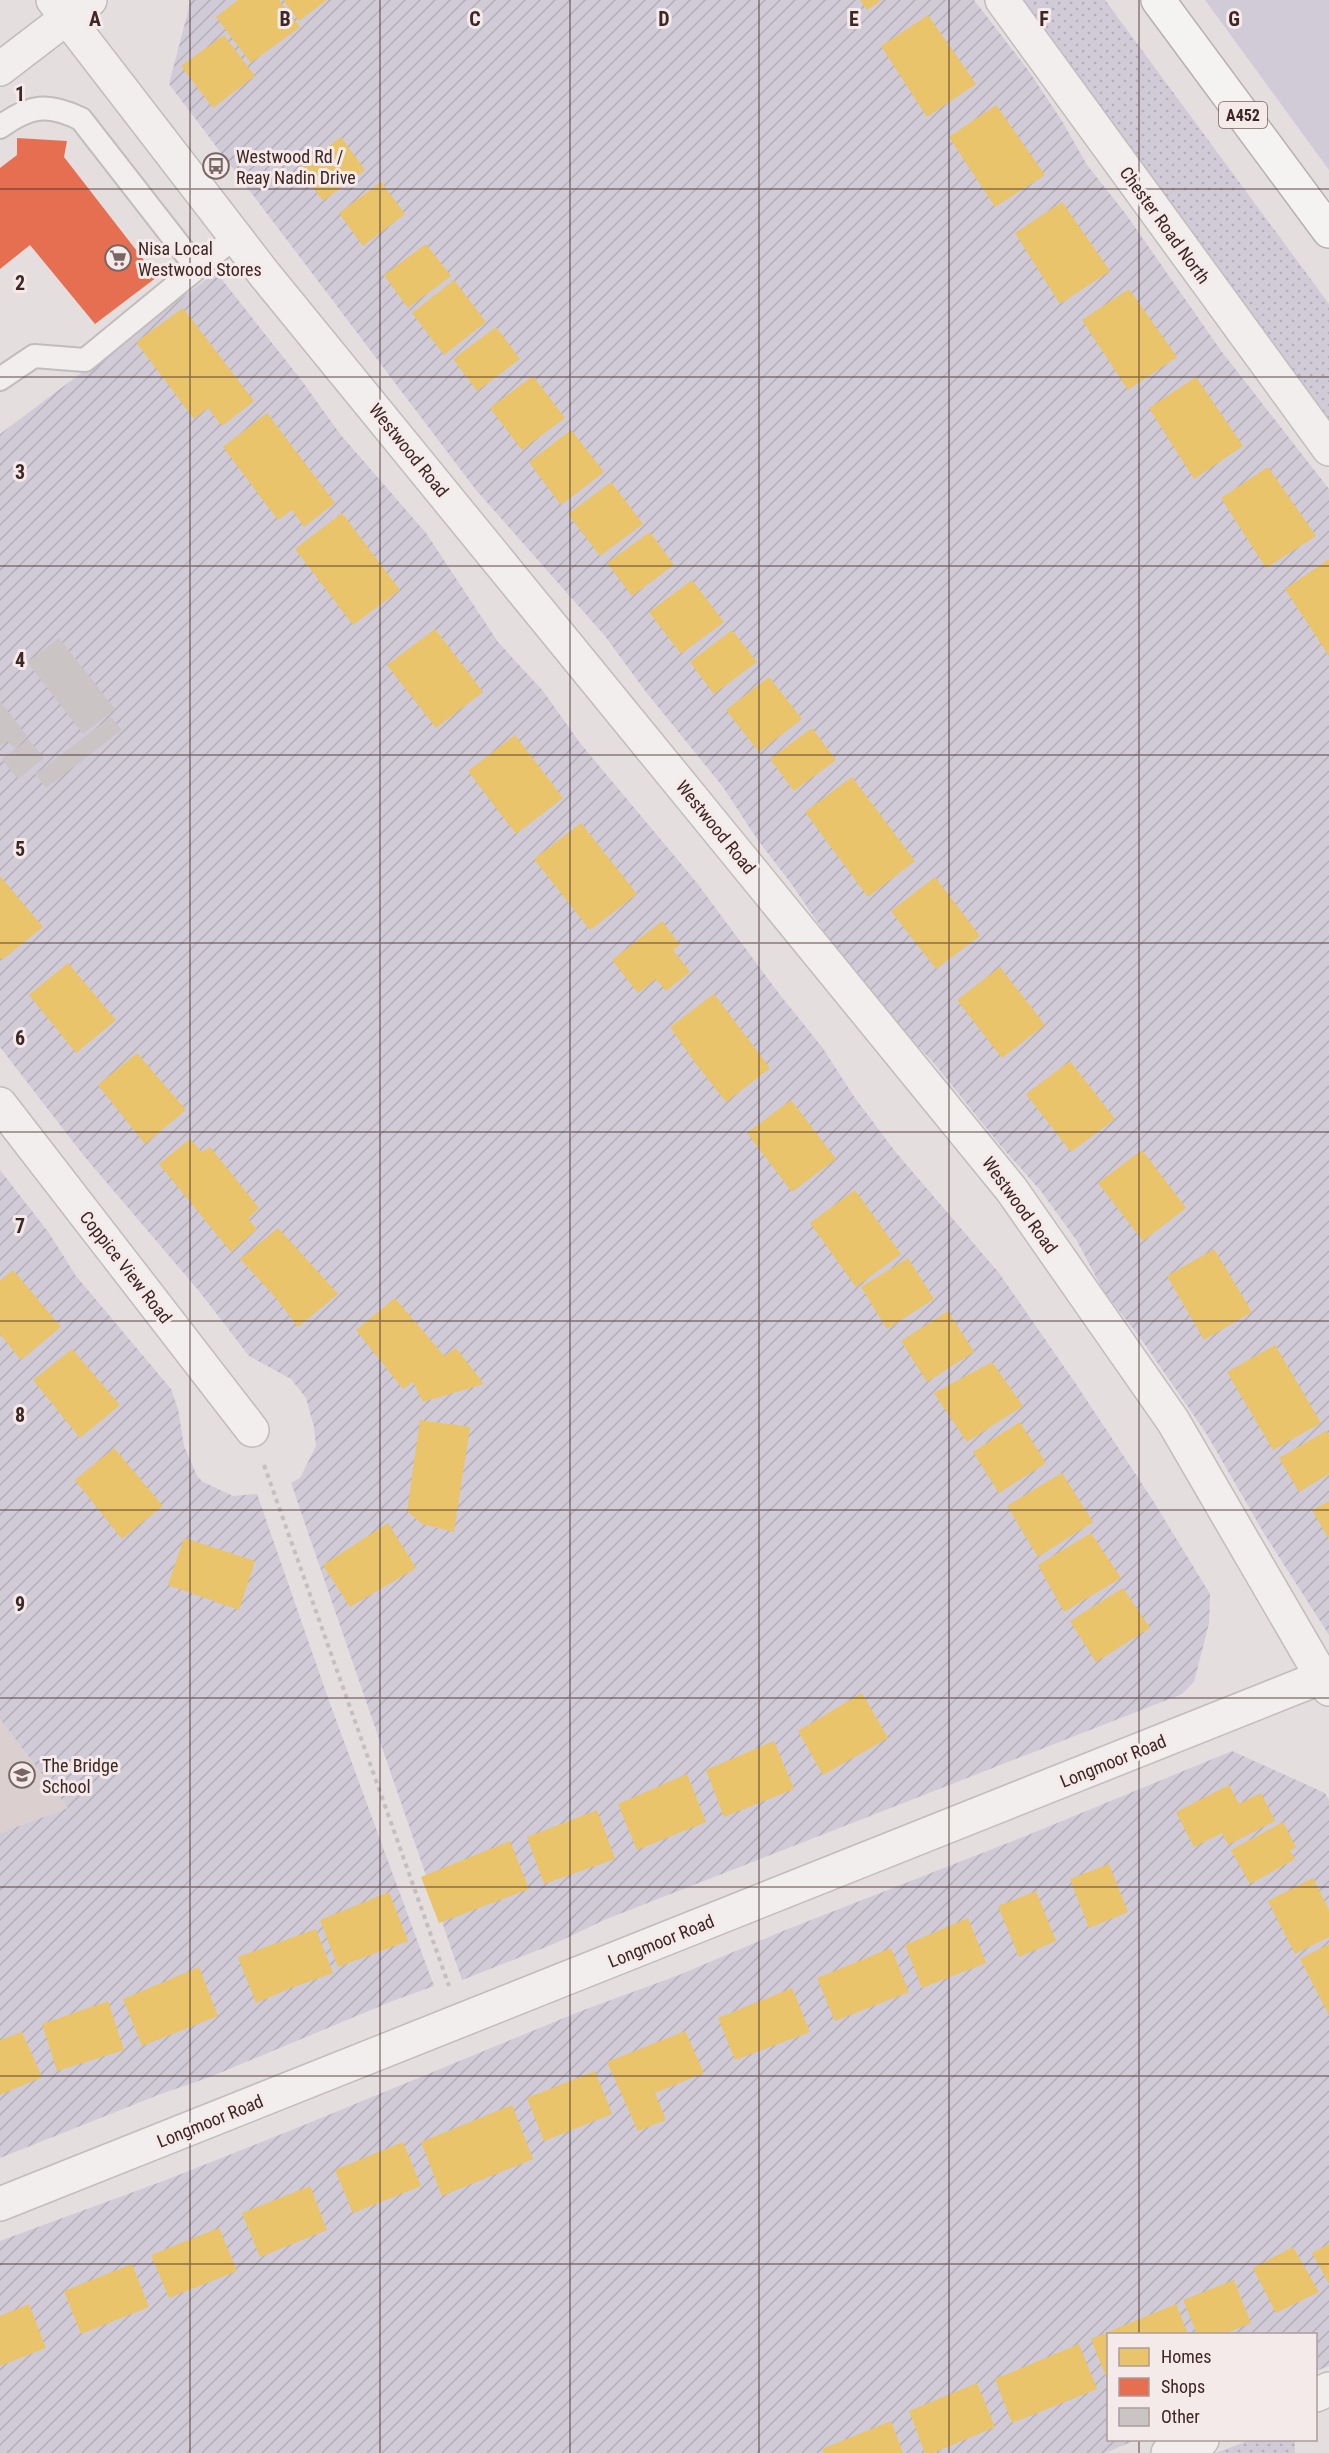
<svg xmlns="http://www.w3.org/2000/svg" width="1329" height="2453" font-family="'Roboto Condensed',sans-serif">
<defs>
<pattern id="grass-dots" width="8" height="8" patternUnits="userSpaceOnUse" patternTransform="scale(1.5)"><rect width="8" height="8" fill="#d0cbd7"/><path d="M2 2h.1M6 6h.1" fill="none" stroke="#b4aeb8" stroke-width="1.8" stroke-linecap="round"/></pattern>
<pattern id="garden-furrows" width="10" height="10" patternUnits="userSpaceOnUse" patternTransform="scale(1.5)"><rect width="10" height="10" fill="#d0cbd7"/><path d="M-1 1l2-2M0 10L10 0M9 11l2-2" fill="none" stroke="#b4aeb8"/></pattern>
</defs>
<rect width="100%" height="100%" fill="#e4dede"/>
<!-- built -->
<path fill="#dbd0cf" d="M0,1719L68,1808L0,1833Z"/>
<!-- grass -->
<path fill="url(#grass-dots)" d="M1024,0H1105L1329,304V421L1025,5Z
M1250,2440H1295V2453H1216Z"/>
<!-- park -->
<path fill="#d0cbd7" d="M1205,0H1329V170Z"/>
<!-- garden -->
<path fill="url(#garden-furrows)" d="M191,0H974L1028,70L1062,121L1087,165L1125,213L1222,352L1329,489V1635L1265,1535L1206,1433L1139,1336L1104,1292L1077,1241L1041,1191L1000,1145L933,1062L896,1024L825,933L790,882L757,839L723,787L646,692L605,636L476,490L169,84Z
M216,272L302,381L340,434L426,533L498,642L543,691L580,743L697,883L780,995L822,1047L855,1098L894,1150L999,1273L1076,1384L1152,1499L1210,1594L1209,1623L1194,1682L1182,1694L604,1920L556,1943L462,1980L291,1483L300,1478L316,1446L314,1427L306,1398L291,1379L249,1356L199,1291L84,1156L0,1047V434Z
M0,1170L49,1233L76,1276L171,1389L178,1409L184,1446L197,1476L203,1482L233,1496L257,1494L328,1698L434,1986L395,2000L210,2077L158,2095L0,2158V1833L68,1808L0,1719Z
M1232,1751L1325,1793L1329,1800V2366L1316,2371V2334H1108V2440H1136L1105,2453H0V2241L166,2180L304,2125L581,2011L679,1975L783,1931L1028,1835Z"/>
<!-- homes -->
<path fill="#e9c46a" d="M238,0H279L300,27L251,63L216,17Z
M283,0H327L299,21Z
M860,0H882L867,10Z
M928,15L976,84L927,117L881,46Z
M224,35L255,76L213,108L181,66Z
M996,105L1045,175L995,207L949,137Z
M341,137L365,170L323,201L299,169Z
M381,182L405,214L363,246L339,213Z
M1062,202L1110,271L1060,304L1015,233Z
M426,244L451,276L408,308L384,275Z
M454,280L486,322L444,355L412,313Z
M1129,289L1177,357L1128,390L1082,320Z
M183,308L254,401L222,426L208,408L194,419L136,342Z
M496,327L520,359L477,391L453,359Z
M533,376L565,418L522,450L490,408Z
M1196,377L1243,446L1194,479L1149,408Z
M267,413L335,503L304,527L292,510L278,520L223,447Z
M571,430L604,472L561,505L529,462Z
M1268,467L1316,536L1266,568L1221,498Z
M611,482L643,524L600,556L568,514Z
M342,513L400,590L353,625L295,549Z
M650,532L674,565L632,596L607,563Z
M1329,559V656L1285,589Z
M692,580L724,622L681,654L649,612Z
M435,629L483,692L436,728L387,665Z
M732,630L757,662L714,694L690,662Z
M769,677L802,719L759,752L726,710Z
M812,728L836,760L794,791L770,759Z
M515,735L563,798L516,834L468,771Z
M852,777L915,861L868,897L805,812Z
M581,823L637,894L590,930L534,859Z
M0,876L43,927L2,960L0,957Z
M935,877L980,936L936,969L891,911Z
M662,921L680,945L673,950L690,972L666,991L656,979L638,993L612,960Z
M68,963L116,1020L76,1053L29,995Z
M1000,967L1045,1025L1002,1058L957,1000Z
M714,994L770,1068L726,1102L693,1060L670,1027Z
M137,1053L186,1110L145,1144L98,1085Z
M1070,1061L1115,1119L1071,1152L1026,1094Z
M791,1100L836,1159L792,1192L747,1133Z
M190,1139L202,1152L210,1147L259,1208L248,1219L257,1229L231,1252L159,1164Z
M1142,1150L1186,1208L1143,1241L1098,1183Z
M855,1190L901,1254L856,1287L810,1223Z
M278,1228L338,1294L298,1327L276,1298L240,1259Z
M1214,1249L1252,1312L1204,1340L1167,1276Z
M908,1258L934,1299L887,1329L861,1287Z
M13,1270L61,1327L21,1360L0,1334V1281Z
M395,1298L444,1356L456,1348L484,1384L423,1402L413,1382L403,1389L356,1330Z
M948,1311L974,1352L927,1382L901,1341Z
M1275,1345L1321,1423L1273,1450L1227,1372Z
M72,1349L120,1405L80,1438L33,1380Z
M992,1362L1023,1406L967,1442L934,1393Z
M420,1420L470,1427L454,1532L422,1524L407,1511Z
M1020,1422L1046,1463L999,1493L973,1452Z
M1326,1431L1329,1435V1474L1299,1492L1279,1458Z
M114,1448L163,1506L122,1539L75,1480Z
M1062,1473L1093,1522L1038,1557L1007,1506Z
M1329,1501V1539L1312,1510Z
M388,1523L416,1568L350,1607L323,1565Z
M1091,1533L1121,1578L1064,1612L1038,1565Z
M184,1538L255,1561L239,1610L168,1585Z
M1123,1588L1150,1628L1096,1662L1070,1621Z
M862,1693L888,1738L823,1775L798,1731Z
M774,1741L794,1789L724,1817L706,1770Z
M687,1774L706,1822L637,1850L618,1804Z
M1229,1785L1239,1804L1261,1793L1275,1821L1228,1845L1222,1833L1194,1847L1176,1812Z
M597,1810L615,1859L544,1884L527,1837Z
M1283,1822L1296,1847L1290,1851L1295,1859L1250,1884L1231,1850Z
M510,1841L529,1889L439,1923L421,1877Z
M1109,1864L1128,1912L1089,1928L1070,1879Z
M1313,1878L1329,1910V1937L1295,1954L1268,1901Z
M1036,1891L1056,1941L1019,1957L998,1906Z
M389,1892L408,1941L338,1967L320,1920Z
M968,1918L986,1963L922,1988L905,1945Z
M316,1929L333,1973L291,1988L256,2003L238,1957Z
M1329,1944V2015L1300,1959Z
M891,1948L909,1992L835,2021L817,1978Z
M199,1967L218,2016L142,2046L123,1999Z
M792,1988L810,2032L735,2060L718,2018Z
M108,2001L124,2050L57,2071L42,2024Z
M685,2031L704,2073L655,2093L666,2120L638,2131L607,2062Z
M22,2032L42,2077L0,2095V2040Z
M595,2071L612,2114L544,2141L527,2098Z
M512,2105L533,2159L442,2196L421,2142Z
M403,2142L421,2186L353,2213L335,2170Z
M310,2186L327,2230L260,2257L242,2213Z
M219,2228L237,2271L169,2298L151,2255Z
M1329,2244V2284L1312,2253Z
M1293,2247L1319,2292L1276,2313L1253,2268Z
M132,2264L149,2307L81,2334L64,2291Z
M1234,2280L1251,2323L1224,2334H1197L1183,2300Z
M29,2304L46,2348L0,2366V2316Z
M1176,2304L1188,2334H1108V2382L1091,2339Z
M1079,2344L1097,2389L1012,2423L995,2379Z
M977,2383L995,2427L933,2453H925L909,2411Z
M891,2421L903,2453H824L822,2449Z"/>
<!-- shops -->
<path fill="#e76f51" d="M17,138L67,141L64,157L157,277L95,324L30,245L0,269V168L17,155Z"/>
<!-- building -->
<path fill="#cbc4c4" d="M59,638L115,709L83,734L27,662Z
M0,701L27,736L14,748L8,741L0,746Z
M111,717L122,730L46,788L35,774Z
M28,739L44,758L18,779L2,759Z"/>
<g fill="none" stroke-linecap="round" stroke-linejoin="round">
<!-- lane casing -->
<g stroke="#c2bcbc" stroke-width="26">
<path id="lane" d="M0,127C30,105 48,103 81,119L197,268
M0,379L34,356L85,360L236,236"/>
</g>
<!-- street casing -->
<g stroke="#c2bcbc" stroke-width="36">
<path id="street" d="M53,0L265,275L1011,1189L1173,1421L1329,1689
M1002,0L1329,449
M0,69L90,0
M0,1104L252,1430
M0,2204L1322,1677
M1316,2395L1329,2389
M1168,2453L1202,2440"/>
</g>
<!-- highway casing -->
<g stroke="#b9b0b0" stroke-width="36">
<path id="highway" d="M1158,0L1329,231"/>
</g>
<!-- path -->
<path stroke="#c6bfbf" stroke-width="4" stroke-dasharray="4.5 4.5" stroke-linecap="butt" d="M264,1465L449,1986"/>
<!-- lane -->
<use href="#lane" stroke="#f1eeed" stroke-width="22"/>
<!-- street -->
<use href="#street" stroke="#f1eeed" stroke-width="33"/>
<!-- highway -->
<use href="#highway" stroke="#f5f2f2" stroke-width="33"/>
</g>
<!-- grid -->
<path fill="none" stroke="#3e2624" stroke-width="1.5" stroke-opacity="0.55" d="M190,0V2453M380,0V2453M570,0V2453M759,0V2453M949,0V2453M1139,0V2334M0,189H1329M0,377H1329M0,566H1329M0,755H1329M0,943H1329M0,1132H1329M0,1321H1329M0,1510H1329M0,1698H1329M0,1887H1329M0,2076H1329M0,2264H1329M1139,2440V2453"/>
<!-- icons -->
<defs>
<g id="bus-ring" transform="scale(1.35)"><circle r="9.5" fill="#f5eaea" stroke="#786665" stroke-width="1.5"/><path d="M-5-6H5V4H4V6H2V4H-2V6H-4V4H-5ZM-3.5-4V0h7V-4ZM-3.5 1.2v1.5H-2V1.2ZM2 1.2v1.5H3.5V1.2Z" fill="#786665"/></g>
<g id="supermarket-ring" transform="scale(1.35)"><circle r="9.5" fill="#f5eaea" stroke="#786665" stroke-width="1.5"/><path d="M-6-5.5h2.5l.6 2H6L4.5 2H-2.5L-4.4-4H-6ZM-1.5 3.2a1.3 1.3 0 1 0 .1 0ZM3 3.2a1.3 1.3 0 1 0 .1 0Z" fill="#786665"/></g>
<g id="school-ring" transform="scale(1.35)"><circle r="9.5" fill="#f5eaea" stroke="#786665" stroke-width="1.5"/><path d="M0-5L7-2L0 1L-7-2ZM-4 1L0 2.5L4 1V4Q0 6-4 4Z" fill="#786665"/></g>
</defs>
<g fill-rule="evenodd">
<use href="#bus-ring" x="216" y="166"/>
<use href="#supermarket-ring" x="118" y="258"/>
<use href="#school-ring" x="22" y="1775"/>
</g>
<g text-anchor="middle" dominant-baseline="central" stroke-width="6" stroke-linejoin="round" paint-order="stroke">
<!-- shield labels -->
<rect fill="#f5eaea" stroke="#75615f" stroke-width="1.5" x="1219" y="102" width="48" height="26" rx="4.5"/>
<g font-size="16" font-weight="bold" fill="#3e2624">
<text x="1243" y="115">A452</text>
</g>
<!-- poi labels -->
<g font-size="18" fill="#3e2624" stroke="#f5eaea" text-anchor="start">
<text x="236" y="156">Westwood Rd /<tspan x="236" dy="21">Reay Nadin Drive</tspan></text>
<text x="138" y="248">Nisa Local<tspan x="138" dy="21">Westwood Stores</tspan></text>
<text x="42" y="1765">The Bridge<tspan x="42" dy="21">School</tspan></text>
</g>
<!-- street labels -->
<g font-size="18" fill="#3e2624" stroke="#f5eaea">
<text transform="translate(1165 225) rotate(54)">Chester Road North</text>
<text transform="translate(409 450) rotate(51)">Westwood Road</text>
<text transform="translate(716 827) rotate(51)">Westwood Road</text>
<text transform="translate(1020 1205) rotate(54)">Westwood Road</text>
<text transform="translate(126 1267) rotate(52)">Coppice View Road</text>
<text transform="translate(1113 1761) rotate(-22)">Longmoor Road</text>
<text transform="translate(661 1941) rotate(-22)">Longmoor Road</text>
<text transform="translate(210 2121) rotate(-22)">Longmoor Road</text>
</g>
</g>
<g font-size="20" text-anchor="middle" font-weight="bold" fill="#3e2624" stroke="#f5eaea" stroke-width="6" stroke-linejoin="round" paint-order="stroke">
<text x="95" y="26">A</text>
<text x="285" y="26">B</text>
<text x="475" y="26">C</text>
<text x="664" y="26">D</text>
<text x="854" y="26">E</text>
<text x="1044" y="26">F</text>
<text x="1234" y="26">G</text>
<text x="20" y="101">1</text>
<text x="20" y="290">2</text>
<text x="20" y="479">3</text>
<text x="20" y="667">4</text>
<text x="20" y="856">5</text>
<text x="20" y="1045">6</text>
<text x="20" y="1233">7</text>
<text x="20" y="1422">8</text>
<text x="20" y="1611">9</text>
</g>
<!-- legend -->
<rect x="1107" y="2333" width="210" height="108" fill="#f5eaea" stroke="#ac9c9b" stroke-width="1.5"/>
<rect x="1119" y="2348" width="30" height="18" fill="#e9c46a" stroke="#ac9c9b" stroke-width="1.5"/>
<text x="1161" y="2363" font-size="18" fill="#3e2624">Homes</text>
<rect x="1119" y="2378" width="30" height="18" fill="#e76f51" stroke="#ac9c9b" stroke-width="1.5"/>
<text x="1161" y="2393" font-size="18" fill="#3e2624">Shops</text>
<rect x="1119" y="2408" width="30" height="18" fill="#cbc4c4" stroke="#ac9c9b" stroke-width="1.5"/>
<text x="1161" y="2423" font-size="18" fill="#3e2624">Other</text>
</svg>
